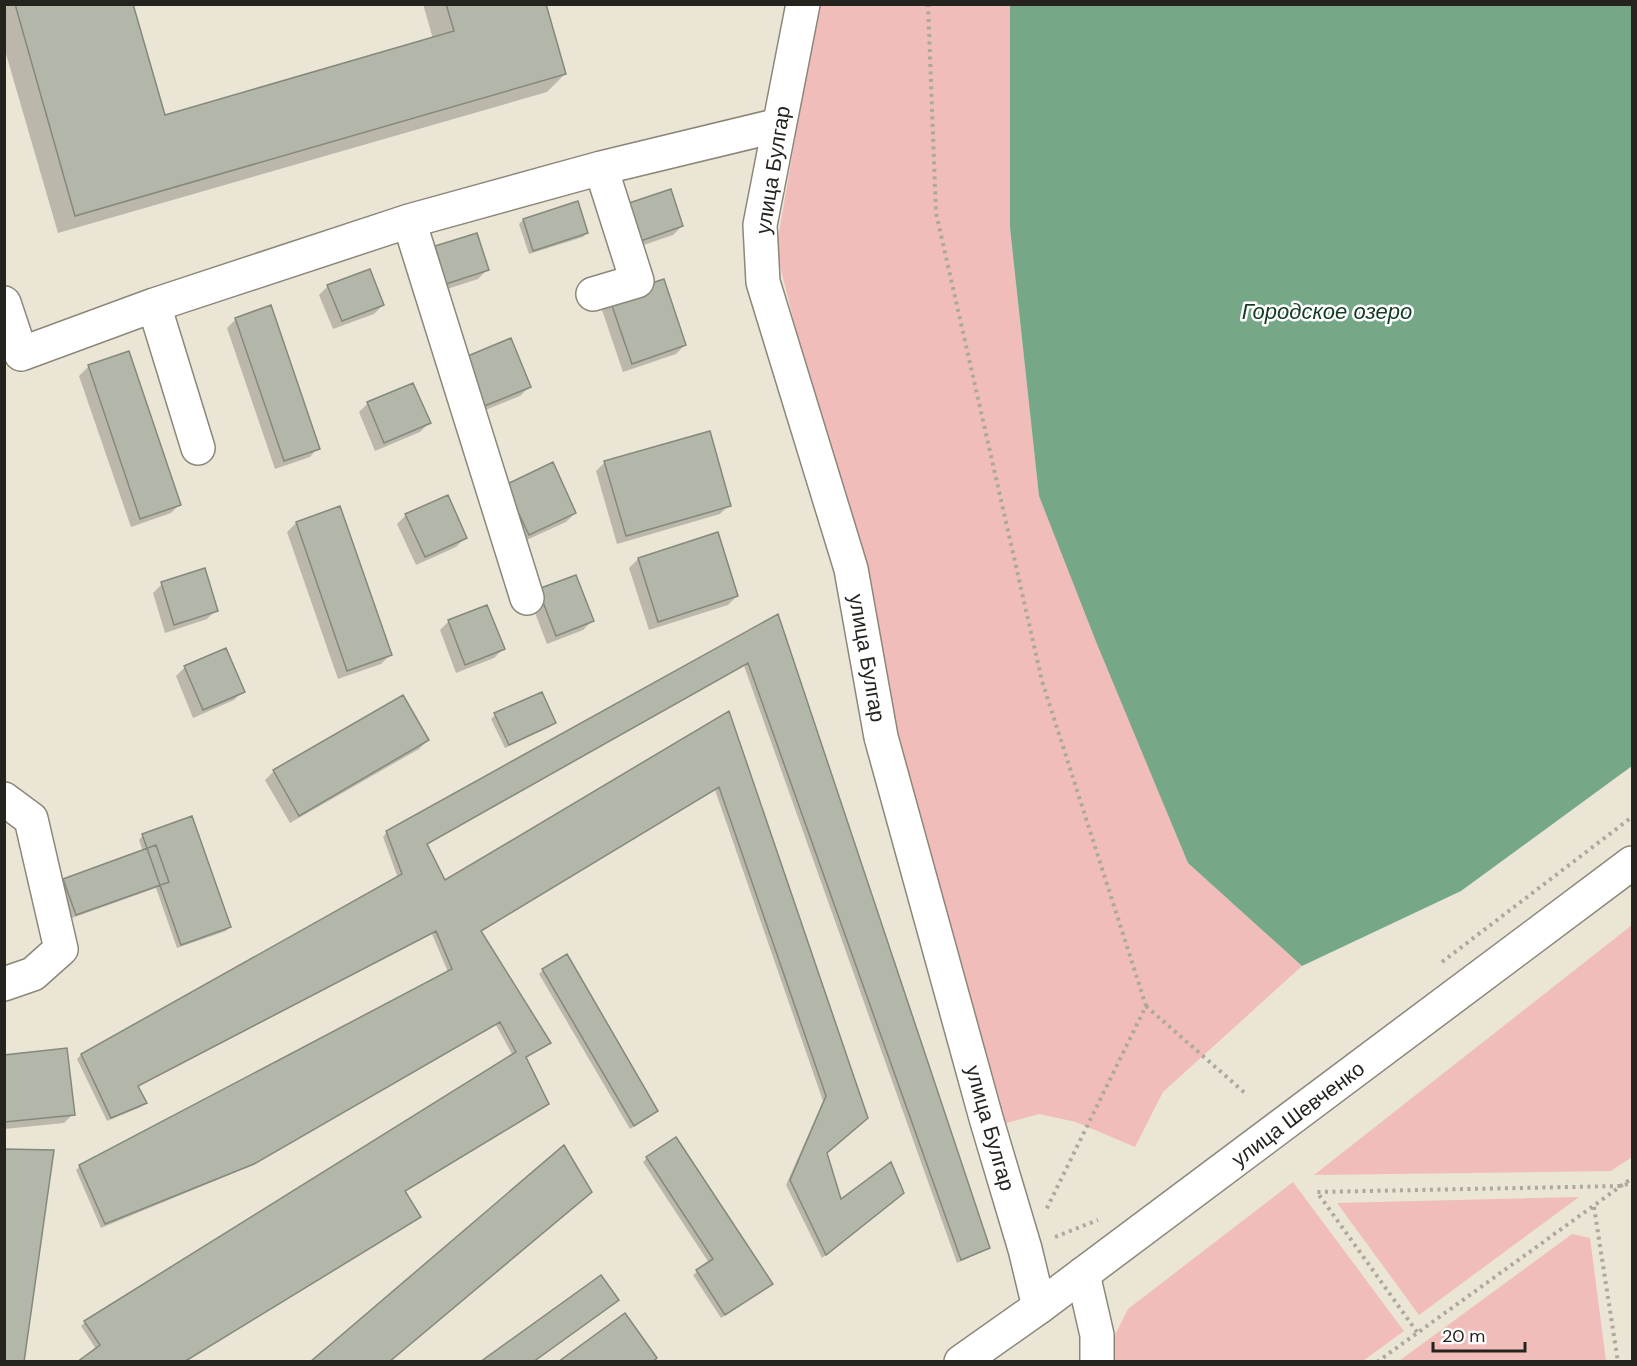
<svg xmlns="http://www.w3.org/2000/svg" width="1637" height="1366" font-family="'DM Sans',sans-serif">
<rect width="100%" height="100%" fill="#ebe5d6"/>
<!-- green -->
<path fill="#f1bdbb" d="M818,5H1010V228L1039,496L1188,863L1302,966L1163,1092L1135,1147L1076,1122L1039,1114L1003,1124L898,773L851,549L776,250Z
M1632,925V1157L1611,1171L1314,1175Z
M1293,1182L1404,1331L1363,1361L1108,1362L1107,1351L1128,1309Z
M1579,1197L1419,1315L1337,1203Z
M1572,1234L1590,1238L1606,1361H1399Z"/>
<!-- water -->
<path fill="#76a888" d="M1010,5H1632V766L1461,891L1302,966L1188,863L1097,644L1039,496L1010,228Z"/>
<!-- shadow -->
<path fill="#0003" d="M9,4H132L164,117L433,39L423,4H545L565,74L547,92L58,233L4,47V9Z
M623,206L682,226L673,235L626,251Z
M523,220L587,233L583,237L529,254L519,224Z
M476,235L487,270L478,279L438,292L426,257L435,248Z
M328,286L383,305L374,314L333,329L319,295Z
M610,298L685,345L676,354L623,372L601,307Z
M236,319L318,448L310,457L275,469L227,328Z
M510,340L529,387L520,396L473,415Z
M128,353L180,504L171,513L131,527L79,376L88,367Z
M368,403L429,423L420,432L375,451L359,412Z
M605,462L729,505L720,514L617,544L596,471Z
M497,495L575,513L566,522L520,543Z
M340,508L390,655L381,664L338,679L287,532L296,523Z
M406,515L465,538L456,547L416,565L397,524Z
M717,534L737,596L728,605L649,630L629,568L638,559Z
M575,577L592,621L583,630L547,644L530,600Z
M162,584L216,610L207,619L165,633L153,593Z
M486,607L503,649L494,658L456,673L440,630L448,622Z
M777,616L988,1247L984,1251L957,1263L744,666L426,845L444,882L729,714L866,1118L825,1153L840,1202L898,1197L822,1258L786,1185L823,1101L715,790L480,932L549,1043L525,1058L547,1104L543,1108L404,1192L96,1349L81,1326L85,1322L513,1056L496,1025L248,1167L101,1228L76,1170L80,1166L448,972L432,934L137,1087L145,1103L141,1107L107,1121L77,1059L81,1055L398,878L383,837L387,832Z
M185,667L243,691L234,700L193,718L176,676Z
M495,715L554,723L550,727L505,748L491,719Z
M428,740L419,749L290,823L265,780L274,771Z
M143,835L230,927L226,931L177,948L156,888L72,918L60,884L64,880L143,852L139,840Z
M543,970L656,1111L652,1115L630,1129L539,974Z
M4,1056L73,1114L64,1123L4,1129Z
M647,1158L767,1288L721,1318L693,1275L709,1263L643,1162Z"/>
<!-- building -->
<path fill="#b2b7a9" stroke="#84897b" stroke-width="1.5" d="M15,4H133L165,115L454,31L446,4H546L566,74L75,216Z
M671,189L683,226L635,243L623,205Z
M578,201L588,233L533,251L523,219Z
M477,233L489,270L446,284L435,246Z
M370,269L384,305L342,321L327,285Z
M664,279L686,345L632,364L609,297Z
M271,305L320,449L284,461L235,318Z
M511,338L531,387L482,407L463,358Z
M129,351L181,505L140,519L88,365Z
M413,383L431,423L384,443L367,402Z
M710,431L731,506L626,536L604,461Z
M553,462L576,513L529,535L505,485Z
M448,495L467,538L425,557L405,514Z
M340,506L392,655L347,671L296,522Z
M718,532L738,596L658,622L638,558Z
M205,568L218,611L174,625L161,582Z
M576,575L594,621L556,636L538,589Z
M487,605L505,649L465,665L448,620Z
M778,614L990,1248L961,1260L748,663L427,844L445,880L729,711L868,1118L827,1153L841,1199L891,1162L904,1193L826,1255L790,1180L826,1096L719,787L481,931L551,1043L526,1057L549,1104L405,1191L421,1217L184,1362H77L100,1345L84,1321L516,1052L500,1022L254,1164L105,1224L79,1165L452,969L436,931L138,1086L147,1103L111,1118L81,1054L402,874L386,831Z
M226,648L245,692L203,710L184,666Z
M542,692L556,723L509,745L494,713Z
M403,695L429,740L299,816L273,770Z
M192,816L231,927L181,945L142,834Z
M156,845L169,882L76,915L63,879Z
M567,954L658,1111L634,1126L542,969Z
M67,1048L75,1115L5,1122L4,1055Z
M676,1137L773,1284L725,1315L696,1270L713,1259L646,1157Z
M564,1145L592,1192L389,1362H310Z
M4,1149L54,1150L24,1362H4Z
M601,1275L619,1300L533,1362H480Z
M625,1313L657,1358L653,1362H558Z"/>
<g fill="none" stroke-linecap="round" stroke-linejoin="round">
<!-- minor casing -->
<g stroke="#8c8779" stroke-width="36">
<path id="minor" d="M803,4L760,225L763,282L851,569L881,737L986,1118L1025,1249L1039,1307
M409,221L527,598
M593,294L637,281L601,168
M4,303L21,354L154,305L409,221L601,168L779,125
M154,305L198,448
M4,799L31,819L61,949L33,974L4,984
M1083,1274L1097,1335V1362"/>
</g>
<!-- major casing -->
<g stroke="#8c8779" stroke-width="36">
<path id="major" d="M961,1362L1039,1307L1632,863"/>
</g>
<!-- path -->
<path stroke="#ada89c" stroke-width="4" stroke-dasharray="3 4.5" stroke-linecap="butt" d="M928,4L936,213L1042,681L1146,1006L1046,1210
M1442,962L1632,817
M1146,1006L1245,1093
M1594,1207L1618,1362
M1055,1237L1098,1220
M1417,1332L1317,1192L1620,1186L1632,1183
M1377,1362L1632,1178"/>
<!-- minor -->
<use href="#minor" stroke="#fff" stroke-width="33"/>
<!-- major -->
<use href="#major" stroke="#fff" stroke-width="33"/>
</g>
<g text-anchor="middle" dominant-baseline="central" stroke-width="5" stroke-linejoin="round" paint-order="stroke">
<!-- street labels -->
<g font-size="21" fill="#25231e" stroke="#fff">
<text transform="translate(773 170) rotate(-81)">улица Булгар</text>
<text transform="translate(867 658) rotate(80)">улица Булгар</text>
<text transform="translate(1298 1114) rotate(-37)">улица Шевченко</text>
<text transform="translate(990 1128) rotate(74)">улица Булгар</text>
</g>
<!-- water labels -->
<g font-size="22" font-style="italic" fill="#143c25" stroke="#fff">
<text x="1327" y="311">Городское озеро</text>
</g>
</g>
<!-- border -->
<rect width="1637" height="1366" fill="none" stroke="#25231e" stroke-width="12"/>
<!-- scale -->
<path d="M1433 1342v9h92v-9" fill="none" stroke="#25231e" stroke-width="3"/>
<text x="1442" y="1342" font-size="18" fill="#25231e" stroke="#ffffff" stroke-width="4.5" paint-order="stroke">20 m</text>
</svg>
